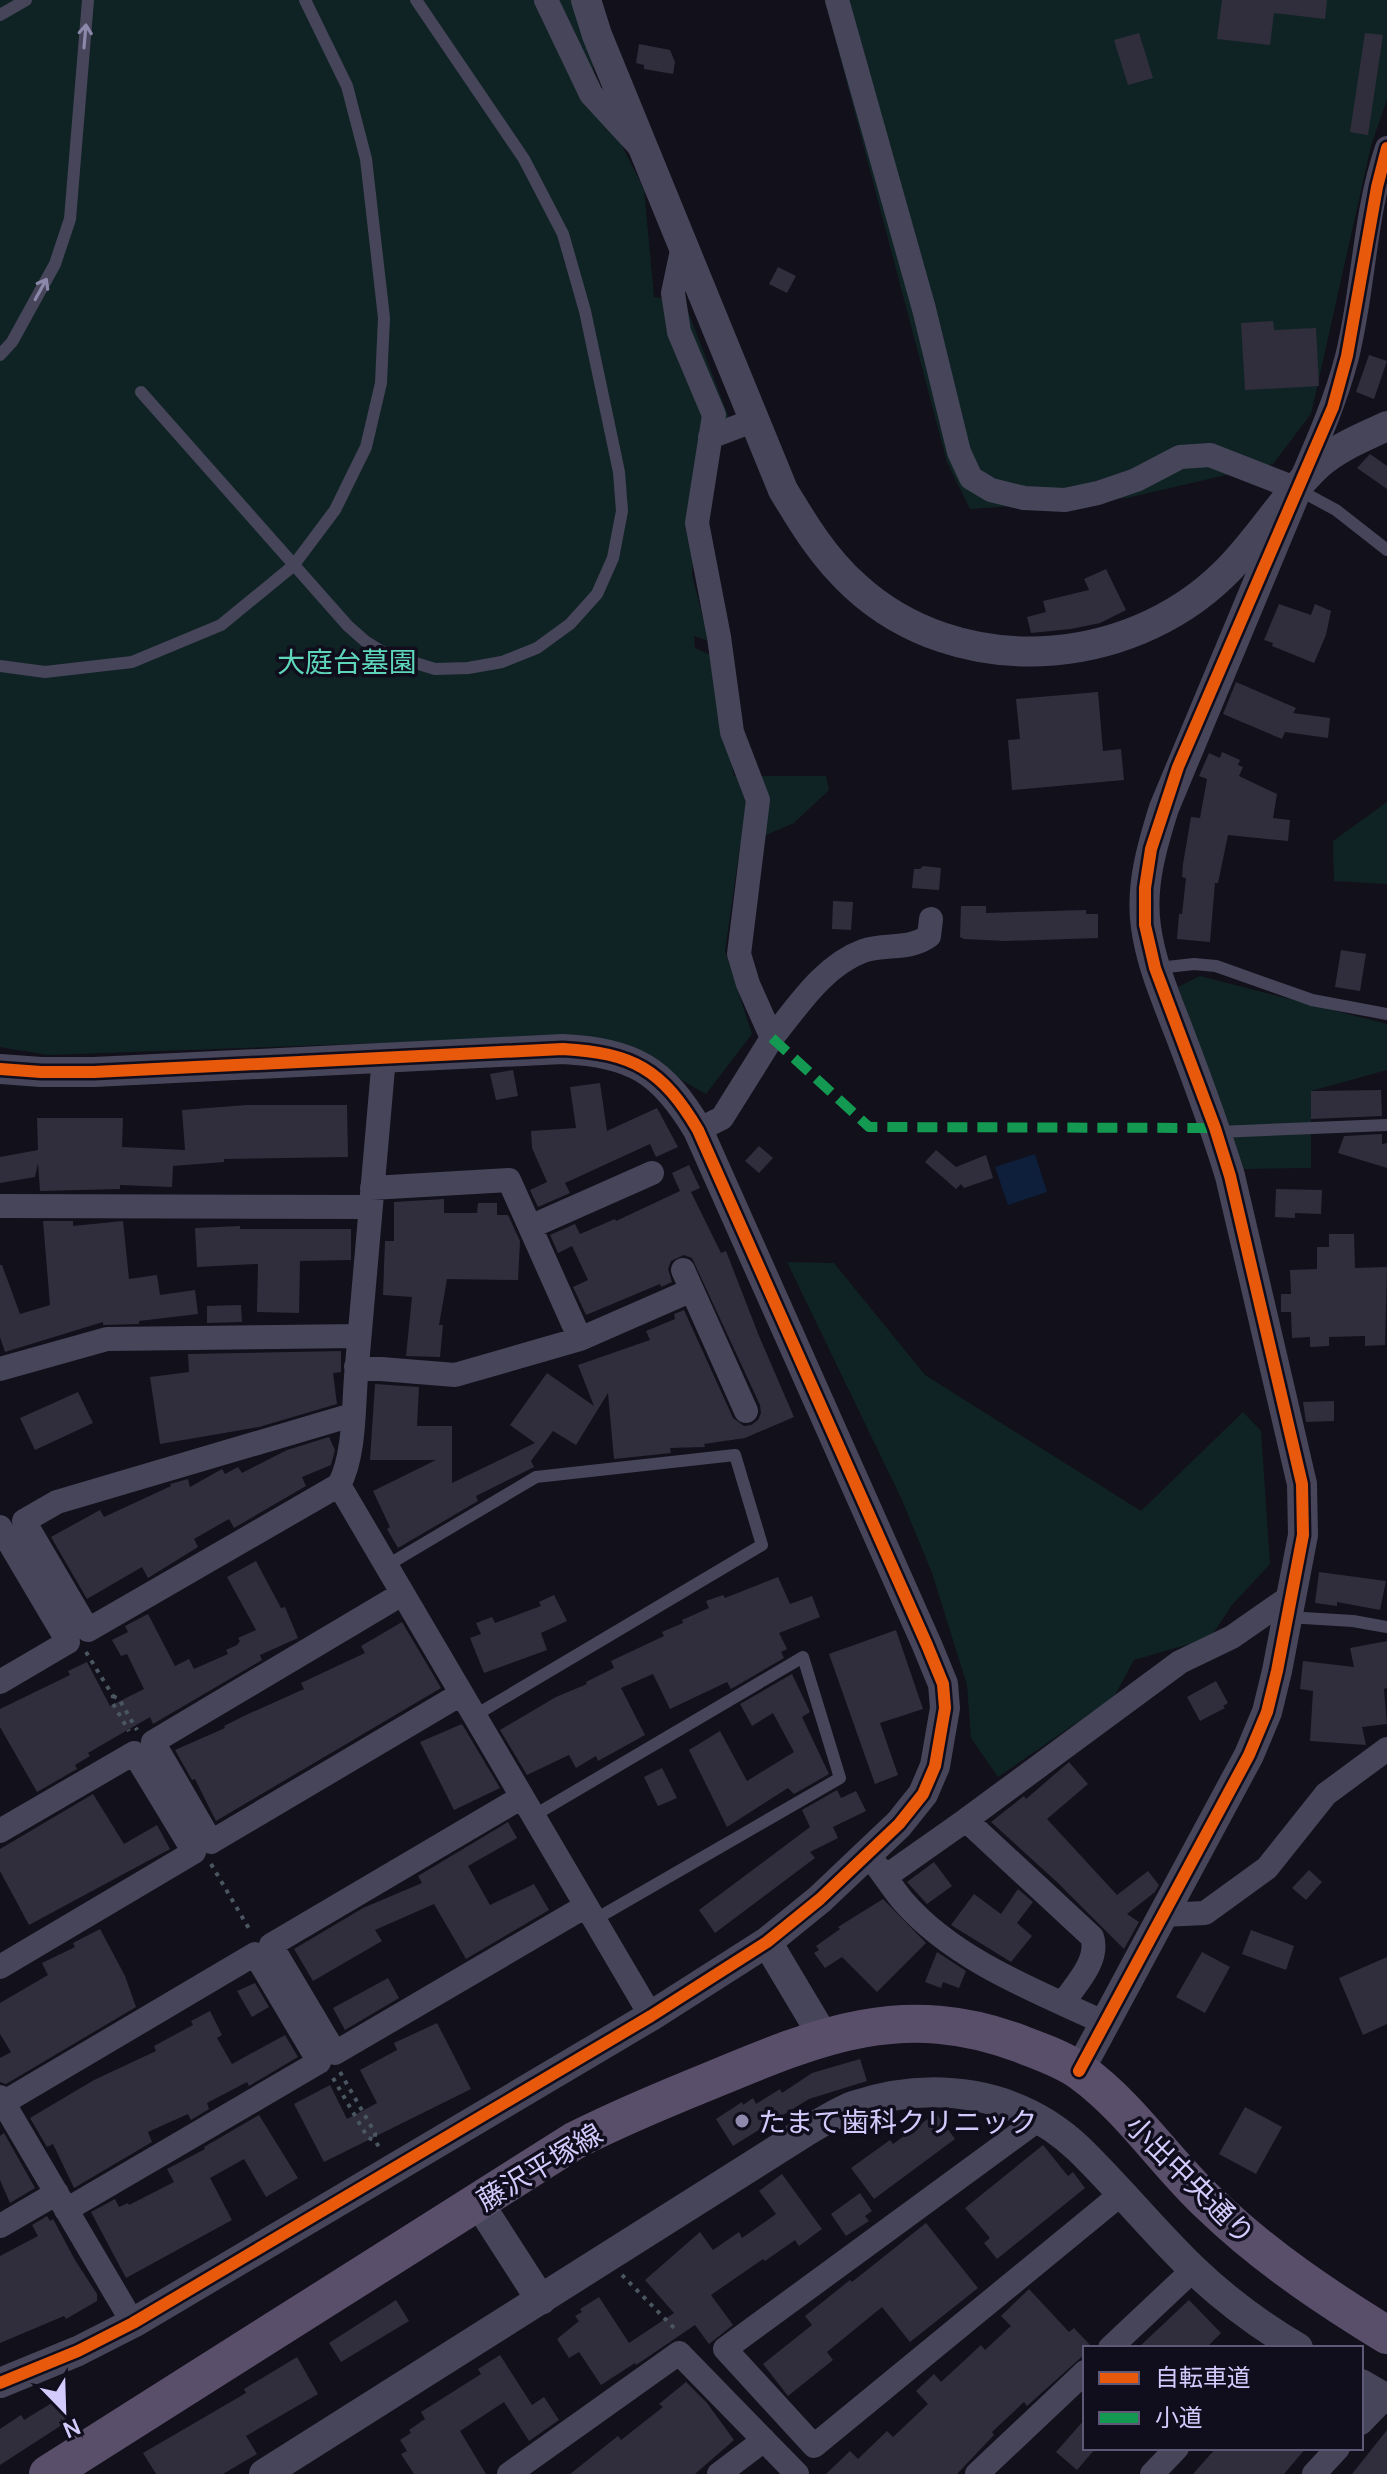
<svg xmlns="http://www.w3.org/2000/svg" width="1387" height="2474" font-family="Manrope,'Noto Sans JP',sans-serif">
<rect width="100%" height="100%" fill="#12101a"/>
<!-- green -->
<path fill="#102324" d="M0,0H576L593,63L595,92L644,189L654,297L684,301L730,420L703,428L692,575L709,641L694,636L695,648L713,656L734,776H826L829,790L794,823L740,846L725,951L752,1034L706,1094L622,1046L577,1036L48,1055L0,1047Z
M825,0H1387V99L1371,146L1311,414L1273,464L1127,498L970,509L947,462Z
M1387,802V884L1334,881L1333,841Z
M1200,976L1387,1024V1070L1311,1091V1168L1243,1169L1178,987Z
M787,1262L834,1263L925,1375L1141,1511L1243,1412L1261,1431L1270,1564L1232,1605L1210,1638L1134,1660L1114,1697L998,1777L971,1738L967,1685L932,1573L902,1500Z"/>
<!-- water -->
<path fill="#0e1f3c" d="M1035,1154L1047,1192L1008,1205L995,1167Z"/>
<!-- building -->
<path fill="#302e3c" d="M1222,0H1327L1325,19L1274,13L1270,45L1217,39Z
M1139,33L1153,78L1128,85L1114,40Z
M1365,33L1383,35L1368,135L1350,132Z
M639,44L670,50L675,62L673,74L644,69V65L636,63Z
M778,267L796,276L787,293L769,284Z
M1273,321L1274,330L1316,328L1319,386L1245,390L1241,323Z
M1369,355L1387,361L1374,399L1356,392Z
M1370,454L1387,466V489L1357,468Z
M1106,569L1126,610L1100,623L1071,629L1031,633L1027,617L1046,612L1043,601L1089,590L1084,579Z
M1279,604L1311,615L1315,604L1331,611L1326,635L1314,663L1272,646L1273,643L1264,640Z
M1236,682L1296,708L1293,713L1330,718L1328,738L1285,732L1282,739L1223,714Z
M1098,692L1103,751L1121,749L1124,780L1012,790L1008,740L1020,739L1016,699Z
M1222,752L1240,760L1238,765L1243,767L1239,776L1277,794L1273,818L1290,820L1288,841L1228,835L1218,883H1215L1210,942L1177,939L1179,914H1182L1186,878L1182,877L1183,864L1191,817L1200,818L1207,779L1199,776L1209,753L1220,758Z
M923,866L941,868L939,890L912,888L914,869H920Z
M833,901L853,902L851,930L832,929Z
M961,906H986V913L1086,910V914H1098V938L1005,941L964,939L960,937Z
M1341,950L1366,954L1360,991L1335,987Z
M513,1070L518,1096L496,1100L490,1074Z
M600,1083L607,1131L657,1108L678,1147L656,1157L650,1144L565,1183L570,1193L538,1207L530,1190L547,1182L532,1148L531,1131L576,1128L570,1087Z
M1381,1090L1382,1116L1311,1119V1091Z
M247,1105H347L348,1157L224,1159V1162L173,1166L172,1187L120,1185V1189L40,1191L38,1163L35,1177L0,1183V1157L38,1150L37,1118H123L122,1147L185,1150L182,1110Z
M1382,1134V1144L1387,1143V1168L1338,1153L1344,1136Z
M759,1146L773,1158L759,1173L745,1161Z
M936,1150L956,1167L986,1155L993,1178L964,1188L961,1184L956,1189L925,1162Z
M689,1165L700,1188L691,1192L721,1253L726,1251L759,1336L794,1417L745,1438L704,1444L705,1447L670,1448L671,1453L614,1459L608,1393L576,1445L553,1431L531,1461L534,1467L476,1496L478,1501L398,1548L387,1529L390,1527L373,1491L436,1460H370L375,1384L419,1387L417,1426H452V1483L535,1443L510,1425L547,1373L594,1406L578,1365L650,1340L646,1331L675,1319L674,1314L684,1310L733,1418L744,1426L751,1425L758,1420L761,1413L760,1405L692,1258L684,1255L671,1261L668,1269L672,1282L661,1287L660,1284L586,1315L573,1287L588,1280L572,1246L558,1253L550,1235L575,1224L580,1234L615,1219L616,1221L680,1191L672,1173Z
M1276,1189L1322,1190L1321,1214L1295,1213V1218L1275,1217Z
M444,1199V1213H477L478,1203H497V1215H508L520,1241L518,1280L447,1279L439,1325H443L440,1357L406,1356L412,1297L383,1295L385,1241H394V1202Z
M43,1221H73V1226L123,1221L129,1279L157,1275L160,1295L195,1290L198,1314L139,1321V1324L103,1325V1322L5,1352L0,1337V1265H2L20,1314L50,1305Z
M240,1226V1229H351V1260L300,1261L299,1313L257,1312L258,1264L197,1267L195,1228Z
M1329,1234H1354L1355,1268L1387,1267L1385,1345L1365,1346V1336L1329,1337V1346L1310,1347V1337L1292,1338L1291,1312H1281V1294H1291L1290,1270L1317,1269V1247H1329Z
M241,1305L242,1322L207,1323V1306Z
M341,1351V1372L333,1373L337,1404L259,1427L160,1444L150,1377L189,1372L188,1354Z
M78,1392L93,1423L35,1450L20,1418Z
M1334,1401V1421L1306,1422L1303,1402Z
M329,1437L335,1450L331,1465L302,1477L306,1486L234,1528L229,1519L194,1539L198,1547L148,1578L142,1567L87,1599L51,1537L100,1510L104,1517L171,1486L170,1484L188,1479L190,1487L222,1469L225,1474L238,1467L242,1473L287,1450Z
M256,1561L281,1608L285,1607L298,1638L260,1655L262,1660L153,1724L150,1717L88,1753L90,1756L75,1765L77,1769L37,1792L0,1727V1709L70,1675L68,1671L87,1662L110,1706L144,1689L127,1654L121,1656L112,1640L128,1632L125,1626L148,1614L175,1666L189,1659L194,1669L228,1654L226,1650L237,1645L240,1641L238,1638L256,1630L227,1577Z
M1319,1572L1386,1581L1380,1610L1337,1602V1606L1315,1603Z
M778,1577L790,1604L812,1596L820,1617L779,1633L787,1649L781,1652L784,1658L731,1689L727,1682L670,1709L653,1674L621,1688L645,1735L598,1761L596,1756L576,1768L569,1755L527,1775L500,1730L556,1697L587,1684L586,1682L614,1668L611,1661L664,1636L662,1632L683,1623L682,1620L709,1608L706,1601L723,1595L725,1598Z
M554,1595L567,1621L541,1633L547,1650L484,1673L470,1638L481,1634L476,1623L492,1617L495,1623L541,1606L539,1602Z
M402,1622L441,1688L216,1821L195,1779L192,1780L175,1750L225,1728L224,1726L246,1715L304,1689L301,1683L365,1653L361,1646Z
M896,1630L923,1709L880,1723L898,1775L875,1784L829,1654Z
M1387,1641V1688L1384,1689L1387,1724L1362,1727L1366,1745L1310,1741L1313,1691L1300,1689L1303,1661L1354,1667L1350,1648Z
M792,1674L810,1712L802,1717L829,1774L794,1794L788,1788L727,1827L689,1750L720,1731L747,1781L794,1752L773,1713L752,1726L740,1704Z
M1216,1681L1228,1703L1223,1706L1225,1708L1200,1721L1187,1697Z
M462,1724L500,1788L454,1810L420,1742Z
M1069,1762L1088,1784L1047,1819L1117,1895L1148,1871L1159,1885L1155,1892L1127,1914L1139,1922L1124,1949L1058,1883L991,1822L1024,1796L1026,1799Z
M662,1768L677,1798L658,1806L644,1777Z
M837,1790L841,1798L856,1791L866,1811L833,1827L838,1838L810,1852L815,1858L715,1933L699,1910L810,1827L802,1810Z
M93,1794L124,1844L157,1825L170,1849L29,1925L0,1871V1849Z
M508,1822L517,1838L468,1866L490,1905L534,1884L549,1910L466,1959L434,1904L375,1930L382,1941L313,1981L294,1949L363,1908L422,1883L418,1876Z
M934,1862L952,1886L927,1904L907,1882Z
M1309,1870L1322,1882L1306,1900L1292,1888Z
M1018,1889L1033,1902L1017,1923L1032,1936L1011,1962L951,1925L974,1894L1001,1914Z
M883,1899L926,1943L877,1992L842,1957L825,1968L814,1953L819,1950L816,1946L840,1929L838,1927Z
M100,1929L125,1976L136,2007L6,2084L0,2082V2058L11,2052L0,2034V2003L48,1975L42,1963L75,1947L73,1943Z
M1251,1930L1294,1946L1286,1970L1242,1954Z
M937,1952L966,1971L959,1988L943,1982L941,1988L925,1982Z
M1202,1952L1230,1967L1205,2013L1176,1997Z
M1387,1957V2024L1363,2035L1339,1978Z
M388,1978L399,1998L345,2030L333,2008Z
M255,1983L269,2007L252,2017L237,1991Z
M210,2011L222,2035L217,2038L232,2064L285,2035L298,2057L249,2086L247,2082L207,2103L209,2109L191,2120L188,2114L148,2132L152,2142L74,2188L53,2144L47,2147L30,2118L94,2080L156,2051L154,2046L193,2025L191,2021Z
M437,2023L471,2089L324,2162L294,2104L330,2085L347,2119L377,2103L360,2070L397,2050L394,2043Z
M860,2059L867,2081L809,2099L733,2146L716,2119L742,2102L743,2105L753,2098L756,2104L780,2089L782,2093L812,2073Z
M1245,2107L1282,2127L1256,2174L1219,2154Z
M936,2113L955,2139L874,2199L851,2168L890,2140L893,2144Z
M259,2115L298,2178L266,2197L244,2159L210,2178L232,2220L126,2278L91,2212L115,2199L119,2207L128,2203L129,2205L174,2182L167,2169L205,2149L204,2147Z
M4,2133L35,2188L10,2203L0,2180V2136Z
M1043,2145L1068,2176L1073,2172L1085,2188L997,2259L984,2243L990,2238L965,2208Z
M782,2174L822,2229L799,2246L795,2240L765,2261L763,2259L711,2295L733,2325L709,2344L695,2325L636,2365L635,2363L601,2385L579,2352L569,2358L557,2339L579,2321L575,2316L582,2312L580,2309L599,2297L629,2343L674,2313L645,2280L700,2232L713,2250L739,2232L742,2238L776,2214L759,2191Z
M860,2193L872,2211L865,2216L869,2221L846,2236L831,2214Z
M47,2216L50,2221L53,2219L75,2260L97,2294V2301L66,2319L64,2316L0,2343V2256L38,2236L32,2225Z
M926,2223L978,2288L910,2342L882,2307L827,2352L833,2360L788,2396L763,2364L812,2325L805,2316L850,2280L852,2282Z
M1029,2289L1069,2332L1074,2328L1092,2347L1085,2348V2354L1027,2406L1024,2402L992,2432L994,2435L957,2474H826L850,2451L858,2459L887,2431L893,2437L928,2404L916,2391L934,2374L941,2382L981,2345L985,2350L1011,2326L1001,2316Z
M396,2300L409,2321L341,2362L329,2343Z
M1189,2300L1221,2333L1206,2348H1138Z
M500,2355L532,2405L544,2397L559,2420L529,2441L504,2402L460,2431L486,2474H414L401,2454L407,2451L400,2440L411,2433L409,2430L425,2419L421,2412L481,2374L478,2369Z
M297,2357L318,2394L246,2436L257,2454L223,2474H156L143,2453L246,2393L244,2389Z
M686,2382L707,2403L734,2440L695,2474H570L618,2436L621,2440L663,2407L659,2404Z
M55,2401L68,2421L0,2465V2429L21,2415L24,2420Z
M1085,2419V2448H1096L1077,2470L1056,2452Z
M1387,2430V2474H1352Z
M1216,2448H1306L1284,2474H1193Z"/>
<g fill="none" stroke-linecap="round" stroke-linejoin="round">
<!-- path -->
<path stroke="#4a5762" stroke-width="4" stroke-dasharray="4 6" stroke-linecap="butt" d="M86,1652L113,1696L112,1702L129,1731
M113,1696L119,1699L137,1730
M211,1864L251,1932
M340,2072L375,2133V2140
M333,2078L368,2138L375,2140L380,2149
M622,2275L677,2331"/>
<!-- service -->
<path stroke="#47455a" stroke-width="12" d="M0,15L26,0
M0,355L12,342L55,264L70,219L88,0
M141,392L348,626L365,641L386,654L435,669L468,668L502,662L537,648L570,624L597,594L613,558L622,511L619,472L585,311L563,234L524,159L416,0
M1297,489L1336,510L1387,550
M0,666L45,672L132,662L221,625L293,566L335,510L366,447L381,383L384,318L366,159L347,86L305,0
M1158,968L1194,964L1216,966L1312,1000L1387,1014
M1218,1132L1387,1125
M386,1566L536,1477L735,1455L762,1545L474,1716
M1287,1617L1353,1621L1387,1627
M533,1816L803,1657L840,1778L594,1920"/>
<!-- minor -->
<path stroke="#47455a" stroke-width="24" d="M546,0L591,94L638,145
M837,0L924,309L959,452L971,478L991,490L1024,498L1065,500L1098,493L1136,480L1180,457L1210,455L1297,489C1316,445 1335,403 1347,357C1364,289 1364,215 1387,148
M684,241L673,293L679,332L714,415L697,523L719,637L732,732L758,800L739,954L748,984L772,1038L722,1118L698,1130
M710,437L755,420
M772,1038C797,1007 824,965 863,951C886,943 908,951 929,936L931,919
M0,1206L371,1207
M530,1227L652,1173
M683,1270L746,1411
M580,1339L692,1290
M356,1367L455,1375L580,1339L509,1180L372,1188
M0,1369L107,1339L359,1336
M352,1415L57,1502L24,1521L88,1630L339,1485C356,1454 353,1401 357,1365C366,1262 375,1160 384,1057
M339,1485L651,2016
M0,1527L68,1642L0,1682
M402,1594L153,1742L211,1842L461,1694
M522,1797L271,1945L335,2053L586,1906
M966,1820L1092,1937C1100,1960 1075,1985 1063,2003
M0,1831L134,1753L194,1852L0,1967
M877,1866C886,1878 894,1890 903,1901C954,1960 1036,1991 1105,2023
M885,1877L966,1820L1180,1662L1232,1637L1291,1596
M1162,1915L1205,1913L1267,1868L1326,1794L1387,1749
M0,2097L133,2323
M3,2103L255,1954L319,2062L66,2210
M1039,2119L725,2349L814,2446L1121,2194
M0,2226L57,2193
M1110,2348L1194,2269
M1361,2423L1385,2398
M509,2474L679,2353L797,2474
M719,2474L764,2440
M977,2474L1085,2372
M1152,2474L1177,2448
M1314,2474L1338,2448"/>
<!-- tertiary -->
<path stroke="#47455a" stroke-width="30" d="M586,0L597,35L783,490C804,525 824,558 855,586C957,680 1126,670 1224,574C1258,541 1283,497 1319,464C1338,447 1364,437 1387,426
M0,1069L41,1072H94L563,1049C633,1053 662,1069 698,1130L927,1645L943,1684L945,1708L935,1766L923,1794L899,1824L820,1899L767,1942L651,2016L133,2323L78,2351L0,2383
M767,1942L823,2036
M1079,2071L1249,1755L1267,1712L1277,1671L1303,1535L1302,1484L1230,1176C1215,1127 1197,1079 1179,1032C1166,998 1151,964 1146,927C1140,887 1152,846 1164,808L1297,489
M478,2202L541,2300
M1361,2384L1387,2399
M264,2474L805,2132C821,2123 837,2112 853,2106C932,2079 1018,2091 1079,2149C1118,2187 1153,2230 1192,2268C1223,2298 1261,2326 1298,2348"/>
<!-- primary -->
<path stroke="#5a4f6b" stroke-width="38" d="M48,2474L574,2141C619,2118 665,2099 712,2080C820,2035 904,2000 1021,2044C1041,2052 1063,2059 1081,2072C1132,2109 1166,2164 1212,2206C1264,2256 1325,2297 1387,2335"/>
<!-- quiet -->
<path stroke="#139951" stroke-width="10" stroke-dasharray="20 10" stroke-linecap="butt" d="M772,1038L869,1127L1215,1128"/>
<!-- cycleway casing -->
<g stroke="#100d1d" stroke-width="17">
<path id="cycleway" d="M0,1069L41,1072H94L563,1049C633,1053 662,1069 698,1130L927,1645L943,1684L945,1708L935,1766L923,1794L899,1824L820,1899L767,1942L651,2016L133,2323L78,2351L0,2383
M1079,2071L1249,1755L1267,1712L1277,1671L1303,1535L1302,1484L1230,1176L1215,1128L1155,968L1145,925V888L1151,849L1178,767L1333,407L1347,356L1377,187L1387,148"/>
</g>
<!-- cycleway -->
<use href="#cycleway" stroke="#e8590c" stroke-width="12"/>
</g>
<!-- one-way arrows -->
<defs><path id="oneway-shaft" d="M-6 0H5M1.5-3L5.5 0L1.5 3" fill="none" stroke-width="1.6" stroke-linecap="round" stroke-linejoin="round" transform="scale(2)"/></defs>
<g stroke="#8c88ab">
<use href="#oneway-shaft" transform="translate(85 36) rotate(-85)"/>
<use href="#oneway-shaft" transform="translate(41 289) rotate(-61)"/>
</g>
<!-- markers -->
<circle fill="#8f8aad" stroke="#100d1d" stroke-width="3" cx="742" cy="2121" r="8"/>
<g text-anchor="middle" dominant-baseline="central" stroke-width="7" stroke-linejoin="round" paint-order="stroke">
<!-- park labels -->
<g font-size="28" fill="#5dd6ba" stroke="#100d1d">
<text x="347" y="661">大庭台墓園</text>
</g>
<!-- poi labels -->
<g font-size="28" fill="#d2cbfc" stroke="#100d1d" text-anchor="start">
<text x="758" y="2121">たまて歯科クリニック</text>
</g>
<!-- street labels -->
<g font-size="28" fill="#d2cbfc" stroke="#100d1d">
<text transform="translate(539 2166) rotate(-31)">藤沢平塚線</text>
<text transform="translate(1191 2179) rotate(45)">小出中央通り</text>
</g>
</g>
<!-- legend -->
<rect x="1083" y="2346" width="280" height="104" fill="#100d1d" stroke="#5e5976" stroke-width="2"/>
<rect x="1099" y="2372" width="40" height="12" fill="#e8590c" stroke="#5e5976" stroke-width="2"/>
<text x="1155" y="2386" font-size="24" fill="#d2cbfc">自転車道</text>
<rect x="1099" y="2412" width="40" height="12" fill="#139951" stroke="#5e5976" stroke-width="2"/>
<text x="1155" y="2426" font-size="24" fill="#d2cbfc">小道</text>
<!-- north arrow -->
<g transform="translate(64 2410) rotate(157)" stroke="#100d1d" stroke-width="6" paint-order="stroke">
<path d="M0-6L14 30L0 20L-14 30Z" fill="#d2cbfc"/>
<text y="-12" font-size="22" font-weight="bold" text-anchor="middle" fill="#d2cbfc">N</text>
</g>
</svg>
